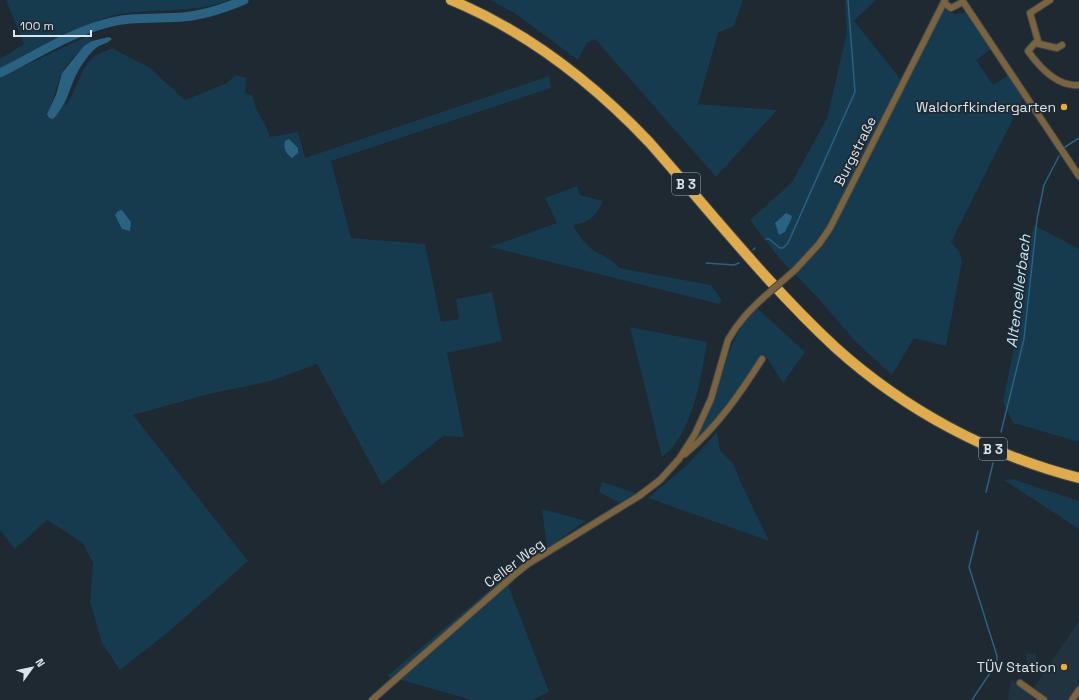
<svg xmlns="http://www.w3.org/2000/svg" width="1079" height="700" font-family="'Space Grotesk',sans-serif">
<rect width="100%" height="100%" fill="#1e2931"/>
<!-- built -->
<path fill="#21333e" d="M1079,621V700H1008L1011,679L1030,693Z
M1036,653L1037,665L1027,666L1026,654Z"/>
<!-- green -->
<path fill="#163a4e" d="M6,0H229C192,15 154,7 115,15C106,17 96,22 87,26C56,38 28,52 0,69V59L24,44Z
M490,0H743L734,26L718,33L698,104L777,110L716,177L595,39L587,43L578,60L516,14Z
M845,0H876L854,21L906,86L943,9L955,14L968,12L993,48L976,60L993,85L1010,74L1022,92V101L951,242L959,251L962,261L946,346L914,338L892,375L856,342L816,296L780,259L750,220L792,182L827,118L847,32Z
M88,36L92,41C82,48 67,63 62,73C56,84 54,101 47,114H58L65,104L66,105C77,90 79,71 92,58C97,54 106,51 112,48L150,68L185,100L225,84L236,75L246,78L245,93L253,96C254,111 266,122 270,137L298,132L305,158L549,76L551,88L331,161L351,238L425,244L441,322L459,319L456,299L492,292L502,341L447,353L464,437L443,436L382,485L317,364L271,381L209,394L133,415L248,561L172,629L120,670L102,643L90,602L93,563L83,543L47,520L15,549L0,530V77Z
M577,186L580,195L603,201C595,217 591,222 573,225C578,234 584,244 593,250C603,256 611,258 619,268L711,285L722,301L719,304L490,247L557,223L545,198Z
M1034,225L1079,249V442L1013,423L1003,402L1021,312L1027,255Z
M757,308L805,352L783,383L765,355L724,411L690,448C700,432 709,415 715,398C728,362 728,337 757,308Z
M630,327L707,342C701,376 696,415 675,444C672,449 666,453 662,457Z
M717,432L720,451L734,465L740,481L769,541L648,498L687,465Z
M1012,479L1079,501V529L1004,480Z
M602,482L636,493L619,503L599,492Z
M542,509L586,521L547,548Z
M505,577L549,692L532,700H472L387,676Z"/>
<!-- water -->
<path fill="#2a6282" d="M109,37L112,39C108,43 103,44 99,46C90,51 80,67 76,75C68,92 67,105 53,119L49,118L47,114L56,95L62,73L84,46L92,41Z
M289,139L298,148V153L292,158C286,154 283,148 285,141Z
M122,210L131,222L130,231L122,229L115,215L118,211Z
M786,213L792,216C791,221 787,227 785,232L779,235L775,223Z"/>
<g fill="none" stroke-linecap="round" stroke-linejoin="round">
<!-- stream -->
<path stroke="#2a6282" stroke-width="1.5" d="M1065,147L1079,138
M766,239H769L780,248H783L788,243L855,92L848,0
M753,250L755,248
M706,263L734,265L739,263
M1001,432L1024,339L1037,219L1044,185L1059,156
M998,442L999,439
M986,492L993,463
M978,531L969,567L997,656V661
M972,700L994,667"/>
<!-- river -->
<path stroke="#2a6282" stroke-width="9" d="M0,73C34,56 68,34 104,24C130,16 156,19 183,17C204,15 225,8 244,0"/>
<!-- minor casing -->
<g stroke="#3c474e" stroke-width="8">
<path id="minor" d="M962,0L1079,176
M1050,0L1030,13L1038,41L1035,43L1057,48L1062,45
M944,3L951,8L963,2
M1035,43L1028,51C1040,68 1057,87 1079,85
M795,270L819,244L830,228L945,0
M685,454C717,427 740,394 762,359
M1020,683L1044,700
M372,700L513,576L528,564L639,496L660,480L679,459L695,434L711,399L728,340C738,322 750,310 764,297
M1072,700L1079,690"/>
</g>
<!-- trunk casing -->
<g stroke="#3c474e" stroke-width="12">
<path id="trunk" d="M451,0C528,32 592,82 649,142C710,211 768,285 836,348C905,410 989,455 1079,478"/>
</g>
<!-- minor -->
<use href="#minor" stroke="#7b643d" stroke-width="6"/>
<!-- trunk -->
<use href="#trunk" stroke="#e0ab4a" stroke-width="10"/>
<!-- minor-bridge casing -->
<g stroke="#3c474e" stroke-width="8" stroke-linecap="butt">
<path id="minor-bridge" d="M764,297L795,270"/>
</g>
<!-- minor-bridge -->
<use href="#minor-bridge" stroke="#7b643d" stroke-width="6"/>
</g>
<!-- markers -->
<g fill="#e7ac37" stroke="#1e2931" stroke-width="1.5">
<circle cx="1064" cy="107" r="4"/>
<circle cx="1064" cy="667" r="4"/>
</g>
<g text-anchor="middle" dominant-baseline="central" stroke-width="3.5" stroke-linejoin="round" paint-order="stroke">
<!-- shield labels -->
<g fill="#1e2931" stroke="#a3acb2" stroke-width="1">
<rect x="672" y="173" width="28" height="22" rx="3"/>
<rect x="979" y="438" width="28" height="22" rx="3"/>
</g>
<g font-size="13" font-weight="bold" fill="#dce4e9">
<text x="686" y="184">B 3</text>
<text x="993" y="449">B 3</text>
</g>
<!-- poi labels -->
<g font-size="14" fill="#dce4e9" stroke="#1e2931" text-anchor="end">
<text x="1056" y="107">Waldorfkindergarten</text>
<text x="1056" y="667">TÜV Station</text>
</g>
<!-- street labels -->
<g font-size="14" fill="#dce4e9" stroke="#1e2931">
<text transform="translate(855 151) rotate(-63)">Burgstraße</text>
<text transform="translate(514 563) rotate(-37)">Celler Weg</text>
</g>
<!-- water labels -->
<g font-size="15" font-style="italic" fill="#c7e7fb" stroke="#1e2931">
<text transform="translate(1018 291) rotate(-83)">Altencellerbach</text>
</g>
</g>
<!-- north arrow -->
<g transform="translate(32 668) rotate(57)" stroke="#1e2931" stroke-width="3" paint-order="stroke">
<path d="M0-3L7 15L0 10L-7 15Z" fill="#dce4e9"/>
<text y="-6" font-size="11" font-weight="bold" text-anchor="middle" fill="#dce4e9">N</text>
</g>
<!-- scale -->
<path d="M14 30v6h77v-6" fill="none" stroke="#dce4e9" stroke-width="2"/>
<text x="20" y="30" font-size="12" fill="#dce4e9" stroke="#1e2931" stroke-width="3" paint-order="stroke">100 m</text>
</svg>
